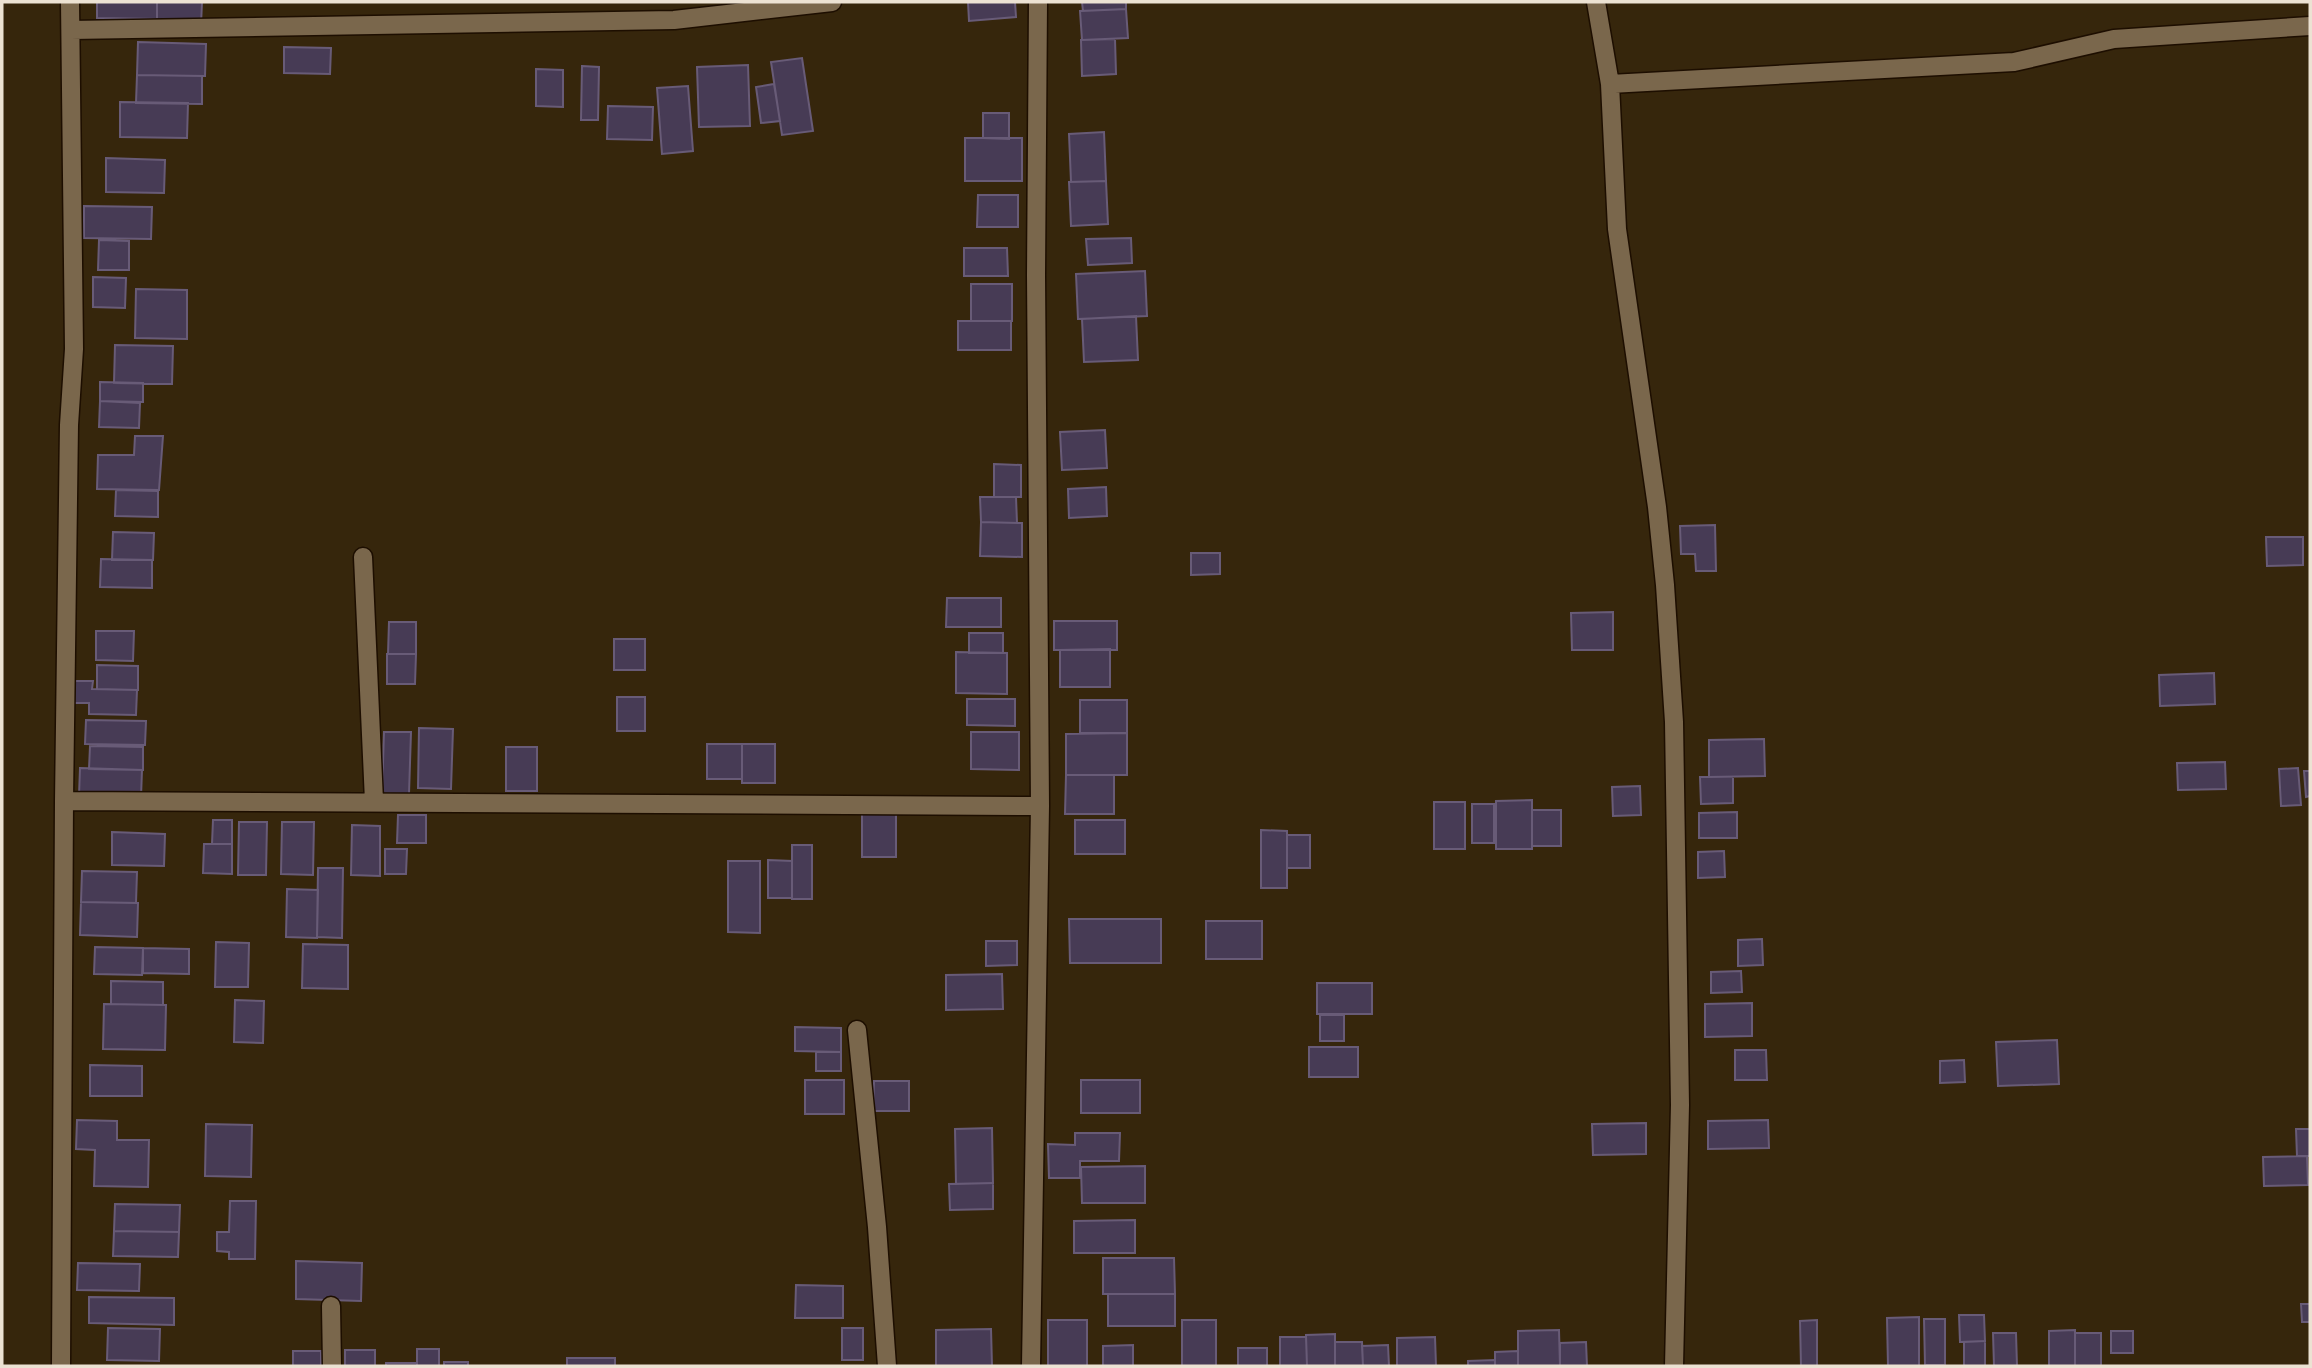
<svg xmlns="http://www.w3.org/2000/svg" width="2312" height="1368" font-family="'Times New Roman',serif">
<rect width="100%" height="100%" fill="#36260c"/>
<!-- building -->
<path fill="#473b55" stroke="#685b77" stroke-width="2" d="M97,2H157V19L97,18Z
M157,2H202L201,25L157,24Z
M968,2H1015L1016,17L969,21Z
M1082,2H1126V9L1083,11Z
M1126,9L1128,38L1082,40L1080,11Z
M1115,39L1116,74L1082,76L1081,40Z
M138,42L206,44L205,76L137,75Z
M284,47L331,48L330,74L284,73Z
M802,58L813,131L782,135L771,62Z
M748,65L750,126L699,127L697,67Z
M582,66L599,67L598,120H581Z
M536,69L563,70V107L536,106Z
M137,75L202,76V104L136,103Z
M774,84L780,121L761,123L756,87Z
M688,86L693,151L662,154L657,88Z
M120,102L188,103L187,138L120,137Z
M608,106L653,107L652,140L607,139Z
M983,113H1009V139L983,138Z
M1104,132L1106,181L1071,182L1069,134Z
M965,138H1022V181H965Z
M106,158L165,160L164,193L106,192Z
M1106,181L1108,224L1071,226L1069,182Z
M978,195H1018V227H977Z
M84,206L152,207L151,239L84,238Z
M1131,238L1132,263L1088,265L1086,239Z
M99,240L129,241V270H98Z
M964,248H1007L1008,276H964Z
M1145,271L1147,316L1078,319L1076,274Z
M93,277L126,278L125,308L93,307Z
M971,284H1012V321H971Z
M136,289L187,290V339L135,338Z
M1136,316L1138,360L1084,362L1082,319Z
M958,321H1011V350H958Z
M115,345L173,346L172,384L114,383Z
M100,382L143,383V402L100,401Z
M100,401L140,403L139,428L99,427Z
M1105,430L1107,468L1062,470L1060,432Z
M135,436H163L159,490L97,489L98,455H134Z
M994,464L1021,465V497H994Z
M1106,487L1107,516L1069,518L1068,489Z
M116,490L158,491V517L115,516Z
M980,497H1016L1017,523L981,522Z
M981,522L1022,523V557L980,556Z
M1715,525L1716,571H1696L1695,554H1681L1680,526Z
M113,532L154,533L153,560H112Z
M2266,537H2303V565L2267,566Z
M1191,553H1220V574L1191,575Z
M101,559L152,560V588L100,587Z
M947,598H1001V627H946Z
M1613,612V650H1572L1571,613Z
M1054,621H1117V650H1054Z
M389,622H416V654H388Z
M96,631H134L133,661L96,660Z
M969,633H1003V653H969Z
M614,639H645V670H614Z
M1110,649V687H1060V650Z
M956,652L1007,653V694L956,693Z
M387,654H416L415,684H387Z
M97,665L138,666V690L97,689Z
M2214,673L2215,704L2160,706L2159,675Z
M72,681H93L92,689L137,690L136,715L89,714V703H71Z
M617,697H645V731H617Z
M967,699H1015V726L967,725Z
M1080,700H1127V733H1080Z
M86,720L146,721L145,745L85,744Z
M419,728L453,729L451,789L418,788Z
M384,732H411L409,794L382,793Z
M971,732H1019V770L971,769Z
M1127,733V775H1066V734Z
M1764,739L1765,776L1709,777V740Z
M707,744H742V779H707Z
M742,744H775V783H742Z
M90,746L143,747V770L89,769Z
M506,747H537V791H506Z
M2225,762L2226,789L2178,790L2177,763Z
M80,768L142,770L141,797L79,796Z
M2298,768L2301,805L2281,806L2279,769Z
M2304,771H2310V796L2306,797Z
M1066,775H1114V814H1065Z
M1700,777H1733V803L1701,804Z
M1640,786L1641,815L1613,816L1612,787Z
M1532,800V849H1496V801Z
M1434,802H1465V849H1434Z
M1472,804H1494V843H1472Z
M1532,810H1561V846H1532Z
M1737,812V838H1699V813Z
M862,814H896V857H862Z
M398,815H426V843H397Z
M213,820H232V844H212Z
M1075,820H1125V854H1075Z
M239,822H267L266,875H238Z
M282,822H314L313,875L281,874Z
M352,825L380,826V876L351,875Z
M1261,830L1287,831V888H1261Z
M112,832L165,834L164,866L112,865Z
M1287,835H1310V868H1287Z
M204,844H232V874L203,873Z
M792,845H812V899H792Z
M385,849H407L406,874H385Z
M1724,851L1725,877L1698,878V852Z
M768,860L792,861V898H768Z
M728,861H760V933L728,932Z
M318,868H343L342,938L317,937Z
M82,871L137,872L136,903L81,902Z
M287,889L318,890L317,938L286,937Z
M81,902L138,903L137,937L80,935Z
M1069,919H1161V963H1070Z
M1206,921H1262V959H1206Z
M1762,939L1763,965L1738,966V940Z
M986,941H1017V965L986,966Z
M216,942L249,943L248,987H215Z
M303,944L348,945V989L302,988Z
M95,947L143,948L142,975L94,974Z
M143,948L189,949V974L143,973Z
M1741,971L1742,992L1711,993V972Z
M1002,974L1003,1009L946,1010V975Z
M111,981L163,982V1005L111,1004Z
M1317,983H1372V1014H1317Z
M235,1000L264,1001L263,1043L234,1042Z
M1752,1003V1036L1705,1037V1004Z
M104,1004L166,1005L165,1050L103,1049Z
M1320,1015H1344V1041H1320Z
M795,1027L841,1028V1052L795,1051Z
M2057,1040L2059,1084L1998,1086L1996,1042Z
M1309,1047H1358V1077H1309Z
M1735,1050H1766L1767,1080H1735Z
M816,1052H841V1071H816Z
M1964,1060L1965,1082L1940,1083V1061Z
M90,1065L142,1066V1096H90Z
M805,1080H844V1114H805Z
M1081,1080H1140V1113H1081Z
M874,1081H909V1111H873Z
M77,1120L117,1121V1140H149L148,1187L94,1186L95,1150L76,1149Z
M1768,1120L1769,1148L1708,1149V1121Z
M1646,1123V1154L1593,1155L1592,1124Z
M206,1124L252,1125L251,1177L205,1176Z
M992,1128L993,1183L956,1184L955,1129Z
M2296,1129H2310V1156H2297Z
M1075,1133H1120L1119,1161H1080V1178H1049L1048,1144L1075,1145Z
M2307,1156L2308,1185L2264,1186L2263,1157Z
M1145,1166V1203H1082L1081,1167Z
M993,1183V1209L950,1210L949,1184Z
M230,1201H256L255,1259H229V1252L217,1251V1232H229Z
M115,1204L180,1205L179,1232L114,1231Z
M1135,1220V1253H1074V1221Z
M114,1231L179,1232L178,1257L113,1256Z
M1103,1258H1174L1175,1294H1103Z
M296,1261L362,1263L361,1301L296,1299Z
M78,1263L140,1264L139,1291L77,1290Z
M796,1285L843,1286V1318H795Z
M1108,1294H1175V1326H1108Z
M89,1297L174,1298V1325L89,1323Z
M2301,1304H2310V1322H2302Z
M1959,1315H1984L1985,1341L1960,1342Z
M1919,1317V1366H1888L1887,1318Z
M1924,1319H1945V1365H1925Z
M1048,1320H1087V1366H1048Z
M1182,1320H1216V1366H1182Z
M1817,1320V1366H1801L1800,1321Z
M108,1328L160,1329L159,1361L107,1360Z
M842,1328H863V1360H842Z
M991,1329L992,1366H936V1330Z
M1559,1330L1560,1366H1518V1331Z
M2075,1330V1366H2049V1331Z
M2111,1331H2133V1353H2111Z
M1993,1333H2016L2017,1366H1994Z
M2075,1333H2101V1366H2075Z
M1335,1334V1366H1307L1306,1335Z
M1280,1337H1306L1307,1366H1280Z
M1435,1337L1436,1366H1397V1338Z
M1985,1341V1366H1964V1342Z
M1335,1342H1362L1363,1366H1335Z
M1586,1342L1587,1366H1560V1343Z
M1133,1345V1366H1103V1346Z
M1388,1345L1389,1366H1363L1362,1346Z
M1238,1348H1267V1366H1238Z
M417,1349H439V1366H417Z
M345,1350H375V1366H345Z
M293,1351H321V1366H293Z
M1518,1351V1366H1495V1352Z
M567,1358H615V1366H567Z
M1495,1360V1366H1468V1361Z
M444,1362H468V1366H444Z
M386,1363H417V1366H386Z"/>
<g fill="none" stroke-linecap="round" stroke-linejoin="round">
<!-- street casing -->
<g stroke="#1d0e00" stroke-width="21">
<path id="street" d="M1596,2L1610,84L1617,229L1657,507L1665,585L1674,722L1680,1105L1674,1366
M71,30L674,20L832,2
M1610,84L2014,62L2114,39L2310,26
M363,557L374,801
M64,801L1040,806
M857,1030L877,1227L887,1366
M331,1306L332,1366
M61,1366L64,801L69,425L74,349L70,2
M1031,1366L1040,806L1036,275L1038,2"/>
</g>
<!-- street -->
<use href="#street" stroke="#7a674c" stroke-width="18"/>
</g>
<!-- border -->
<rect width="2312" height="1368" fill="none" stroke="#ece2d3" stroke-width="7"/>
</svg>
